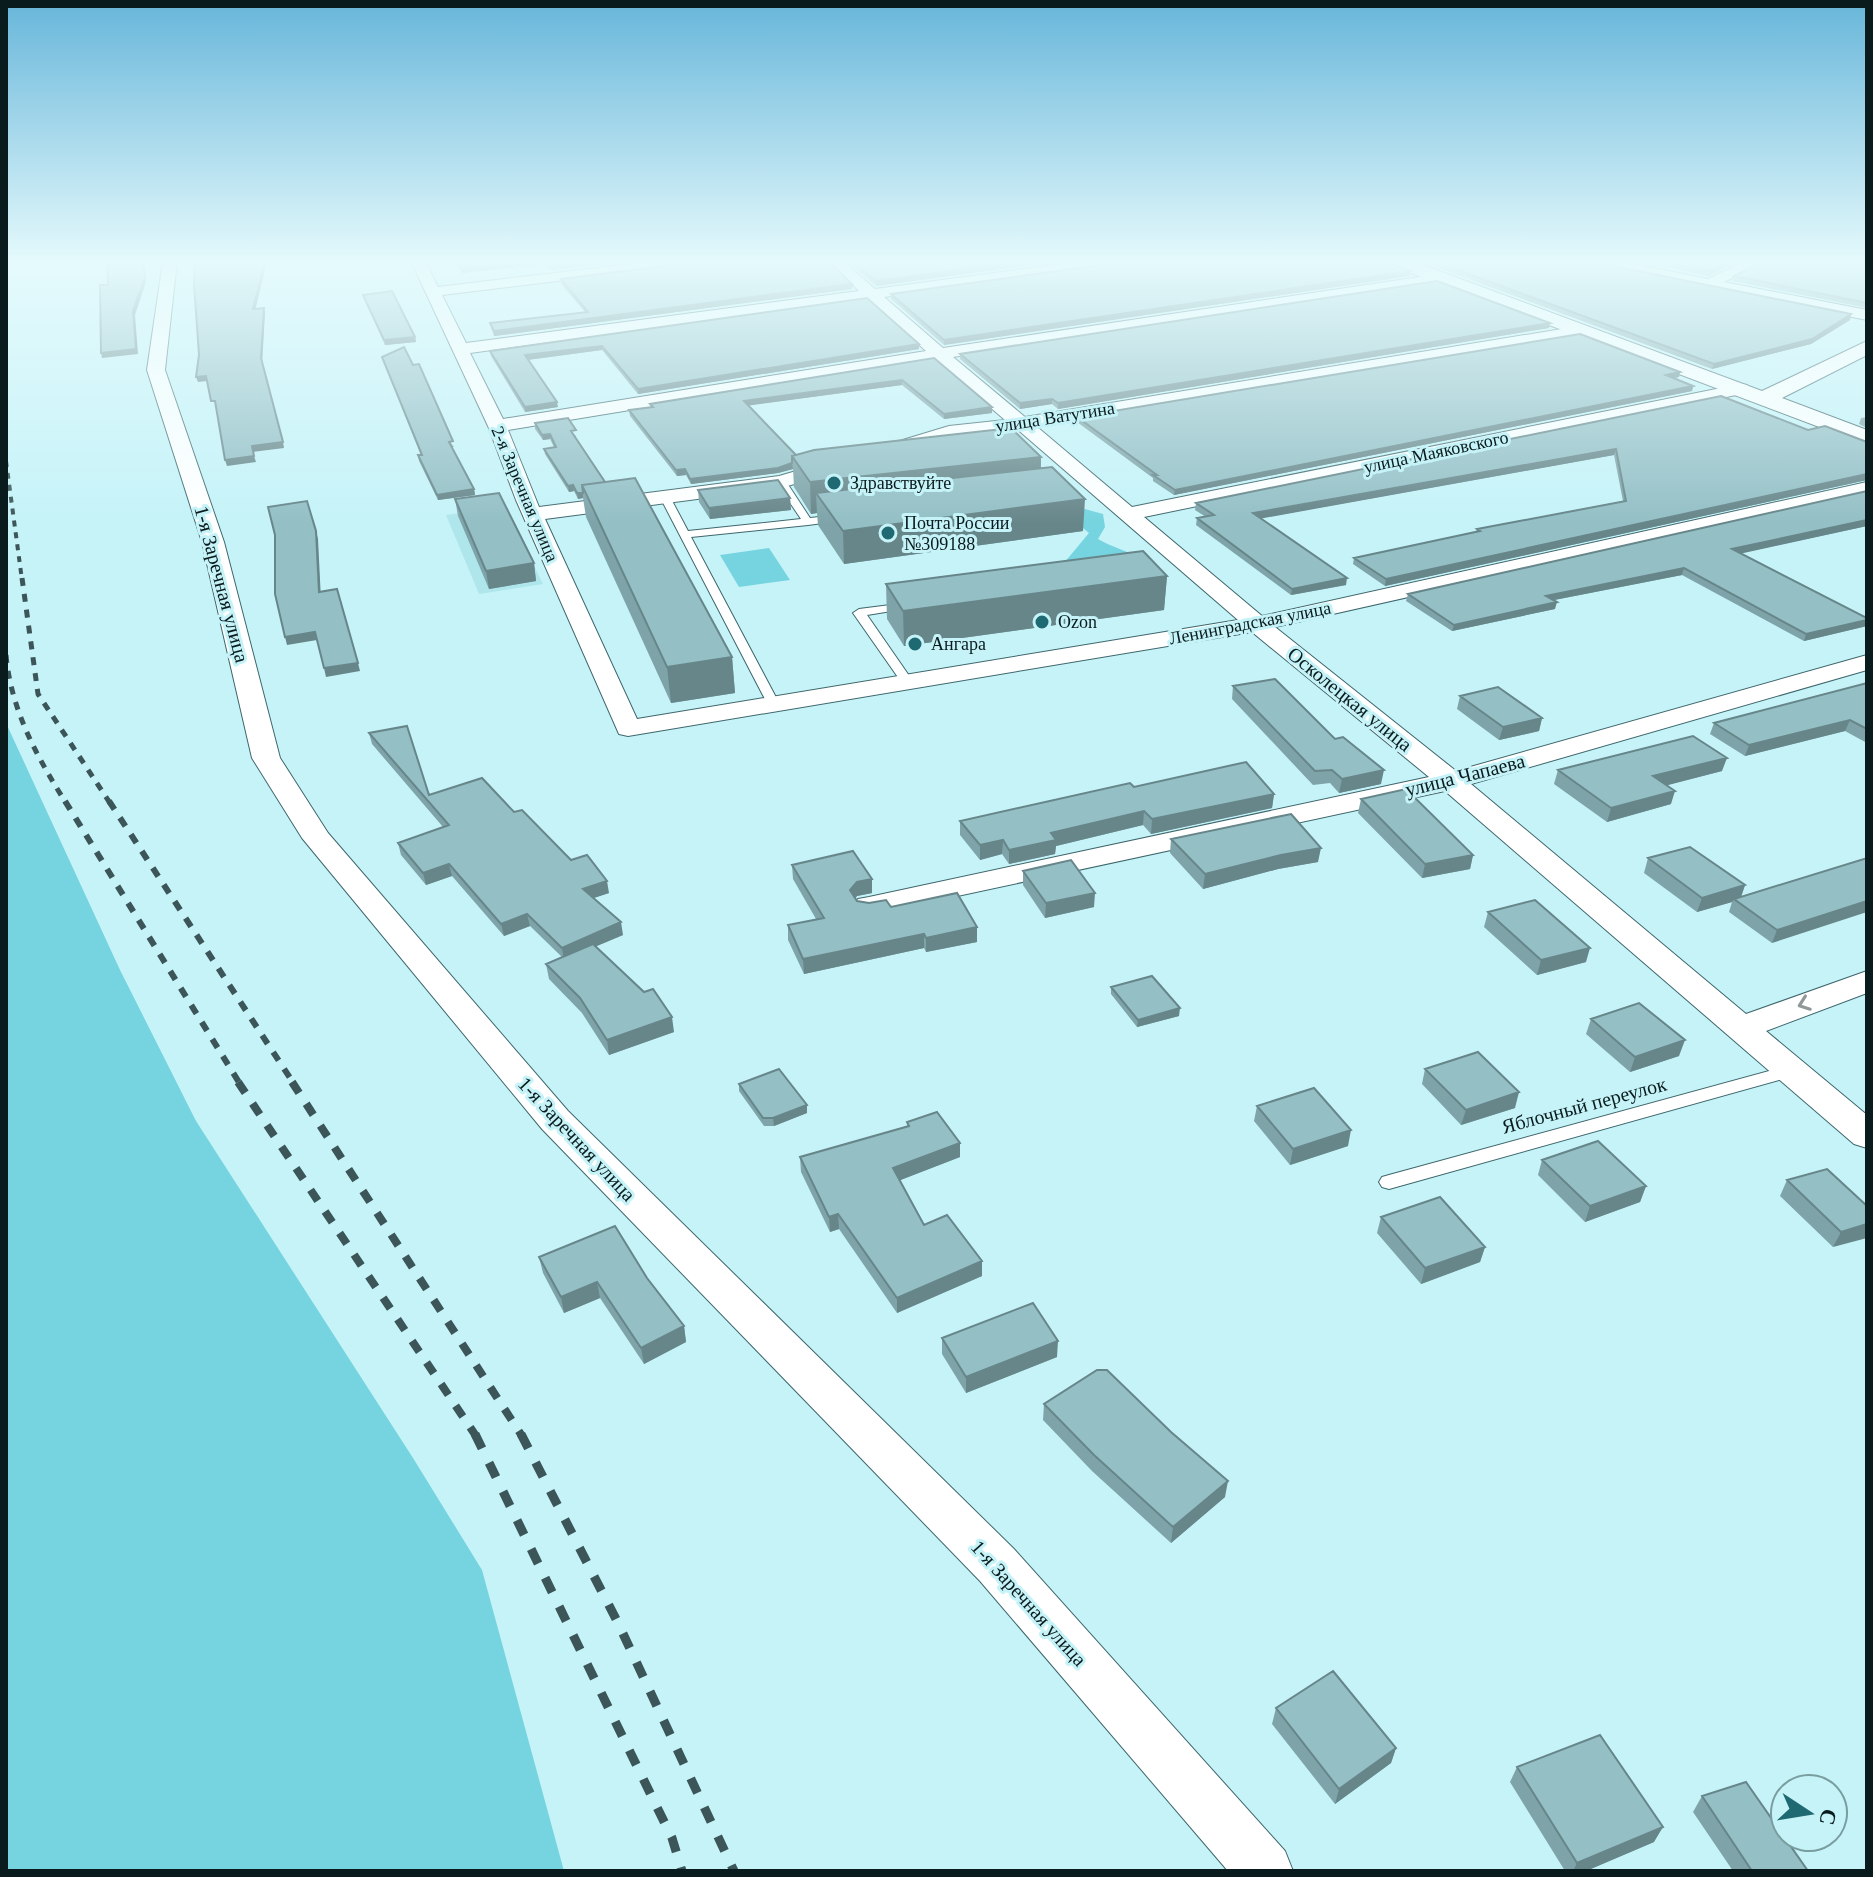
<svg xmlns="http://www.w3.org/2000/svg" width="1873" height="1877" font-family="'Times New Roman',serif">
<rect width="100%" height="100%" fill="#c5f3f8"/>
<!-- built -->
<path fill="#afe6ec" d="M505,507L543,584L479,594L446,515Z"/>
<!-- green -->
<path fill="#75d4df" d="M1074,506L1103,514L1105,527L1098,539C1113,548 1128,550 1142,561L1064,563L1089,533L1065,513Z
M769,548L790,580L739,587L720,555Z
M6,723L120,970L196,1121L413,1458L482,1570L564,1871H6Z"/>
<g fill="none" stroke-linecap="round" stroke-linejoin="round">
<!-- service casing -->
<g stroke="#3e676c" stroke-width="2">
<path id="service" d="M781,479L785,480L810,518L838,515L843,518L838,521L808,525L691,537L779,703L773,707L767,703L660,497L669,495L688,531L801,519L776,482Z
M906,603L912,606L910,608L867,615L912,680L906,684L902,683L853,613L859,609Z
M1791,1065L1797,1067L1800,1071L1797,1075L1389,1189L1382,1187L1379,1182L1382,1177L1389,1175Z"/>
</g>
<!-- minor casing -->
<g stroke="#3e676c" stroke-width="2">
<path id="minor" d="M163,261H177L165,370L224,542L280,758L328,833L568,1111L1014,1549L1285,1851L1293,1871H1228L980,1581L542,1129L302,838L252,758L202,542L147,370Z
M411,261H425L438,287L655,261H697L690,265L442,295L466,343L859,291L828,261H843L875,289L1083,261H1121L1114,265L884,297L943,348L1440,274L1447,278L1440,282L953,357L1025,417L1580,326L1588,331L1580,336L1036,426L1132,507L1741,384L1747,385L1750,389L1747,393L1741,394L1144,517L1262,616L1867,482V494L1275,627L1456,771L1867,655V670L1471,784L1746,1014L1867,971V993L1766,1031L1867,1115V1148L1854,1144L1445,791L869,915L858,913L853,906L858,899L869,897L1429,777L1252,632L628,736L619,734L516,500L488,426ZM868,299L926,351L503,419L470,353ZM935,360L1005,420L949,426L883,446L880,450L883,454L890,456L951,437L1017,429L1238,620L637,719L545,519L781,488L841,470L844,466L834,460L779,476L539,507L508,430Z
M1591,261H1619L1708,279L1746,261H1765L1724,282L1867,310V320L1598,265Z"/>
</g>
<!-- tertiary casing -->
<g stroke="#3e676c" stroke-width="2">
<path id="tertiary" d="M1387,261H1412L1762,391L1867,341V355L1782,398L1867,430V445L1390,265Z"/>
</g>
<!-- service -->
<use href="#service" fill="#fff" fill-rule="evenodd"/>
<!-- minor -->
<use href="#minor" fill="#fff" fill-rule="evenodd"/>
<!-- tertiary -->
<use href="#tertiary" fill="#fff" fill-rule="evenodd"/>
<!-- rail-far4 -->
<path stroke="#3c5558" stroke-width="4" stroke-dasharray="6 6" stroke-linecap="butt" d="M6,461L22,580"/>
<!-- rail-far3 -->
<path stroke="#3c5558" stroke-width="5" stroke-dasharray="8 8" stroke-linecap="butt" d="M22,578L38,694L110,803
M6,655C11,710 37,757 66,803"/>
<!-- rail-far2 -->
<path stroke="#3c5558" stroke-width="6" stroke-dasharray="10 10" stroke-linecap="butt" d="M65,801L240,1084
M109,801L294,1084"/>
<!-- rail-far1 -->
<path stroke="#3c5558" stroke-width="8" stroke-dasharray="13 13" stroke-linecap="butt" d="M238,1082L476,1436
M292,1082L522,1436"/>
<!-- rail -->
<path stroke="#3c5558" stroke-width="9" stroke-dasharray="16 16" stroke-linecap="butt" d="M475,1434L672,1838L682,1871
M521,1434L618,1623L734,1871"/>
</g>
<!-- wall -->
<path fill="#7ea4a9" d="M454,261H631L551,270L545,264L462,273Z
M847,261H1061L876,286Z
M1420,261H1594L1598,263L1851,314L1850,320L1811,344L1712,369Z
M1634,261H1739L1708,276Z
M1867,261V308L1733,281L1734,276Z
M690,263L852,284V289L494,336L491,328L490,323L585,312L561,284V279Z
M1115,263H1390L1409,276L944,345L891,299V294Z
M363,295L415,337L416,342L385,345L364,299Z
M867,298L919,349L638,394L602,350L528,360L558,407L525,412L491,356L490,351Z
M1550,323L1549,328L1058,409L1052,404L1020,409L960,359V354Z
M382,357L454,447H452L474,489L475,495L438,500L419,461L418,455H421Z
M934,358L992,407V413L944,419L902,385L749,405L796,455L1041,457V468L1083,531L844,564L818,525L817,513L811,514L794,487L793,469L778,473L691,484L686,475L677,476L630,416L629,410L651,407L650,404Z
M1680,372L1679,377L1674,378L1693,386L1692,391L1174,495L1153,481V478L1077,422V417Z
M1721,396L1808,430L1867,442V480L1385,586L1353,564L1354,558L1476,532L1477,529L1623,501L1614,455L1261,518L1346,585L1291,595L1196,525L1197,518L1206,517L1195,510L1196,503Z
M1867,417V428L1859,424L1861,418Z
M535,423L577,436H575L605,482L732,657L735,693L671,703L586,517L583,498L578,499L574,491L569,492L545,454L544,449L554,447L550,439L543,440L535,429Z
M698,490L790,498L791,510L710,519L699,502Z
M1867,491V526L1741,553L1867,618V626L1804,641L1682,575L1554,600L1555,609L1452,631L1406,601L1408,594Z
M455,499L534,563L536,581L489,589L458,516Z
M1167,576L1164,610L904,646L887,619L886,584Z
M1867,683V743L1845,731L1745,756L1710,734L1714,723Z
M1233,686L1381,784L1339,793L1330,783L1313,785L1232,699Z
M1460,696L1542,718L1539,731L1499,740L1457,709Z
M369,733L429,795L514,812L571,860L609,893L593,898L623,935L596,946L674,1032L609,1055L582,1013L549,979L546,964L562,957L530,926L504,936L452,876L426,885L401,855L398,843L443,827L372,744Z
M1558,770L1722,771L1667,785L1671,804L1607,822L1554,784Z
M1134,787L1274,794L1272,808L1151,834L1143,825L1056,846L1055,854L1009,864L1002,854L980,860L960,835V821Z
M1361,799L1473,855L1470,869L1422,878L1358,813Z
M1171,839L1318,862L1278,869L1203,889L1170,853Z
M1648,858L1745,885L1741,897L1867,858L1772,943L1729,912L1732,902L1697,912L1644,873Z
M792,865L872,893L857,896L855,899L857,901L891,907L977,942L926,952L924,948L804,974L788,940V925L816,919L793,879Z
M1023,871L1094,907L1045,918L1023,885Z
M1488,912L1586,962L1537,975L1484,927Z
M1111,987L1179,1016L1137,1027L1111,994Z
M1591,1019L1679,1056L1630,1072L1586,1034Z
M1425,1069L1515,1108L1461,1125L1422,1084Z
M739,1084L807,1105V1113L774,1126H764L739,1091Z
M1257,1106L1348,1146L1290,1165L1254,1121Z
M907,1122L960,1143V1157L900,1180L924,1225L982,1261V1276L897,1313L839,1229L830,1232L801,1172L800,1157L907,1126Z
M1542,1160L1646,1186L1640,1202L1585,1222L1538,1175Z
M1787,1180L1867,1206L1833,1247L1780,1196Z
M1381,1217L1485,1247L1480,1262L1421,1284L1377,1233Z
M539,1257L647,1278L684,1326L686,1342L644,1364L600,1298L564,1313L543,1273Z
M942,1338L1057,1357L966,1393L942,1354Z
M1044,1404L1225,1497L1171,1543L1092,1471L1043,1420Z
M1276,1708L1396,1748L1391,1763L1335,1804L1272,1724Z
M1517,1767L1654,1842L1586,1871H1565L1510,1782Z
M1702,1796L1808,1871H1733L1693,1812Z"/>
<!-- shaded-wall -->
<path fill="#67868a" d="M143,261L146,282L135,315L138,354L102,358L101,353L133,311Z
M264,261L265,270L254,315L253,309Z
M531,261H545V264L462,273L461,268Z
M591,261H631L551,270L550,266Z
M1026,261H1061L876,286V281Z
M1731,261H1739L1708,276L1709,271Z
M1410,271L1409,276L944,345V340Z
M852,284V289L494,336V331Z
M264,308L265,313L262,364L261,358Z
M1851,314L1850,320L1811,344L1712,369L1714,364Z
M1550,323L1549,328L1058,409V403Z
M415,337L416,342L385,345L384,340Z
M919,344V349L638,394V389Z
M602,346V350L526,360L525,355Z
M1680,372L1679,377L1665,380L1666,375Z
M206,376L207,381L198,382L196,377Z
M902,380V385L745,406L744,401Z
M1693,386L1692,391L1174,495L1175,490Z
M1052,399V404L1020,409V403Z
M557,402L558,407L525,412V407Z
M992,407V413L944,419V414Z
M550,434V439L543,440L542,435Z
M283,442L284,448L253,452L252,446Z
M1616,449L1614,455L1253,520V513Z
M254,456L256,462L227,466L225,460Z
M1041,457L1040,488L816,493L817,513L811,514L810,482Z
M792,463L793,469L778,473L691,484L690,479Z
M685,469L686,475L677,476L676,470Z
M1867,474V480L1385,586L1386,579Z
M573,485L574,491L569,492L568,486Z
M474,489L475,495L438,500L437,495Z
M577,493H583V498L578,499Z
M790,498L791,510L710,519L709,508Z
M1085,499L1083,531L844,564L843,531Z
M1867,520V526L1730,556L1732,549Z
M316,531L318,539L321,600L319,592Z
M534,563L536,581L489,589L486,571Z
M1684,568L1682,575L1544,602L1546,596Z
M1167,576L1164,610L904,646L903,611Z
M1347,578L1346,585L1291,595L1292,589Z
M1557,602L1555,609L1452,631L1454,625Z
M1867,620V626L1804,641L1806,634Z
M315,632L317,640L287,645L285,637Z
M732,657L735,693L671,703L667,667Z
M358,663L360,671L326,677L324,668Z
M1542,718L1539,731L1499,740L1503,727Z
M1850,720L1845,731L1745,756L1749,745Z
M1727,758L1722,771L1649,790L1653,776Z
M1384,770L1381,784L1339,793L1342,779Z
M1675,791L1671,804L1607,822L1611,808Z
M1274,794L1272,808L1151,834L1152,819Z
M1144,811L1143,825L1056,846L1055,854L1009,864V850L1051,833Z
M1003,840L1002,854L980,860V845Z
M1321,848L1318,862L1278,869L1203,889L1205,874L1281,855Z
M1473,855L1470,869L1422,878L1425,864Z
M449,864L452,876L426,885L423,873Z
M872,879V893L857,896L851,904L850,890L857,882Z
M607,881L609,893L585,901L583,889Z
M1745,885L1740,900L1734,899L1732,902L1697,912L1702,898Z
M1095,893L1094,907L1045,918L1046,903Z
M1867,901V912L1772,943L1777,930Z
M527,914L530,926L504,936L501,924Z
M621,922L623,935L564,960L562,948Z
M977,927V942L926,952V938Z
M924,934V948L804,974L803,959Z
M1590,948L1586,962L1537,975L1541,960Z
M1180,1008L1179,1016L1137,1027L1138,1020Z
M672,1017L674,1032L609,1055L607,1040Z
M1685,1040L1679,1056L1630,1072L1635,1057Z
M1519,1092L1515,1108L1461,1125L1466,1110Z
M807,1105V1113L774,1126L773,1118Z
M1351,1130L1348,1146L1290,1165L1293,1149Z
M960,1143V1157L893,1183V1168Z
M1646,1186L1640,1202L1585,1222L1590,1206Z
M838,1214L839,1229L830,1232L829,1217Z
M1867,1224V1238L1833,1247L1841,1232Z
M1485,1247L1480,1262L1421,1284L1425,1268Z
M982,1261V1276L897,1313V1298Z
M597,1282L600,1298L564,1313L561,1297Z
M684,1326L686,1342L644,1364L641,1348Z
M1058,1341L1057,1357L966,1393V1377Z
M1228,1481L1225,1497L1171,1543L1173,1527Z
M1396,1748L1391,1763L1335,1804L1339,1789Z
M1663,1827L1654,1842L1586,1871H1573L1577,1863Z"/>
<!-- building -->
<path fill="#93bfc5" stroke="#67868a" stroke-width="2" d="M107,261H143L145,277L133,311L136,349L101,353L100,285H108Z
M195,261H264V265L253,309L264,308L261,358L283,442L252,446L254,456L225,460L215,401H211L206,376L196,377L199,355L194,284Z
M456,261H531L461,268Z
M546,261H591L550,266Z
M694,261H828L852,284L494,331L490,323L588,312L561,279L690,263Z
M853,261H1026L876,281Z
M1119,261H1388L1390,263L1410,271L944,340L891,294L1115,263Z
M1433,261H1594L1598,263L1851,314L1812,339L1714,364Z
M1658,261H1731L1709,271Z
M1764,261H1867V303L1734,276Z
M1437,281L1550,323L1058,403L1052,399L1020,403L960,354Z
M392,291L415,337L384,340L363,295Z
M867,298L919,344L638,389L602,346L525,355L557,402L525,407L490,351Z
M1580,334L1680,372L1666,375L1693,386L1175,490L1153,475H1157L1077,417Z
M404,347L413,365L419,364L453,441L449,442L474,489L437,495L418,455H422L382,357Z
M934,358L992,407L944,414L902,380L744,401L796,455L792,456V463L778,468L690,479L685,469L676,470L629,410L653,407L650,404Z
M1721,396L1808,430L1825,426L1867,442V474L1386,579L1354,558L1480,531L1477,529L1626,501L1616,449L1253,513L1347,578L1292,589L1197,518L1214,515L1196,503Z
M568,418L576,430L571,431L605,482L582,485L583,493H577L573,485L568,486L544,449L556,447L550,434L542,435L535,423Z
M1011,428L1041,457L810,482L792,456L814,450Z
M1052,467L1085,499L843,531L816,493Z
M635,478L732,657L667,667L582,485Z
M778,480L790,498L709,508L698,490Z
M1867,491V520L1732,549L1867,618V620L1806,634L1684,568L1546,596L1557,602L1454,625L1408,594Z
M499,493L534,563L486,571L455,499Z
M307,501L316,531L319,592L337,589L358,663L324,668L315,632L285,637L275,594V535L268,507Z
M1143,551L1167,576L903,611L886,584Z
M1275,679L1335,739L1343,737L1384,770L1342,779L1332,770L1315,771L1233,686Z
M1867,683V729L1850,720L1749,745L1714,723Z
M1498,687L1542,718L1503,727L1460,696Z
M407,726L429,795L482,778L514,812L522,810L571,860L587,855L607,881L583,889L621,922L562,948L527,914L501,924L449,864L423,873L398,843L449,825L369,733Z
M1693,736L1727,758L1653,776L1675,791L1611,808L1558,770Z
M1246,762L1274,794L1152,819L1144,811L1051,833L1056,840L1009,850L1003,840L980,845L960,821L1130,783L1134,787Z
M1406,789L1473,855L1425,864L1361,799Z
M1291,814L1321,848L1281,855L1205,874L1171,839Z
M1690,847L1745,885L1702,898L1648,858Z
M853,851L872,879L857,882L850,890L857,901L869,903L886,900L891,907L957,893L977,927L926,938L924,934L803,959L788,925L824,918L792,865Z
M1867,858V901L1777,930L1734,899Z
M1071,860L1095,893L1046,903L1023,871Z
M1535,900L1590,948L1541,960L1488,912Z
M593,944L644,992L653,989L672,1017L607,1040L580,998L546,964Z
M1152,976L1180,1008L1138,1020L1111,987Z
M1639,1003L1685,1040L1635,1057L1591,1019Z
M1478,1052L1519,1092L1466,1110L1425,1069Z
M779,1069L807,1105L773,1118H763L739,1084Z
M1314,1088L1351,1130L1293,1149L1257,1106Z
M937,1112L960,1143L893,1168L924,1225L947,1215L982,1261L897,1298L838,1214L829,1217L800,1157L909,1126L907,1122Z
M1598,1141L1646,1186L1590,1206L1542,1160Z
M1827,1169L1867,1206V1224L1841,1232L1787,1180Z
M1440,1197L1485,1247L1425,1268L1381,1217Z
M615,1226L647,1278L684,1326L641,1348L597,1282L561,1297L539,1257Z
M1033,1303L1058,1341L966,1377L942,1338Z
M1097,1370H1107L1171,1432L1228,1481L1173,1527L1094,1455L1044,1404Z
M1333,1671L1396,1748L1339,1789L1276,1708Z
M1600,1735L1663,1827L1577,1863L1517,1767Z
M1746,1782L1808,1871H1752L1702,1796Z"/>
<!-- one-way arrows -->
<defs><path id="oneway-chevron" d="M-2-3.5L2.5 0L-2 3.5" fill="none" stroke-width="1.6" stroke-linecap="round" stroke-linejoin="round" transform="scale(2)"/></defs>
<use stroke="#919899" href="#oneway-chevron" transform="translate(1804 1004) rotate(160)"/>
<!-- sky -->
<linearGradient id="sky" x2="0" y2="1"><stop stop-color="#67b6da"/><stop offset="0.5" stop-color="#e5fafc"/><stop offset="1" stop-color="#e5fafc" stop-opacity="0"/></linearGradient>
<rect width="1873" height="524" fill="url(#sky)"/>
<!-- markers -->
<g fill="#1f6a72" stroke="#c5f3f8" stroke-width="3">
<circle cx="834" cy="483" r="8"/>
<circle cx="888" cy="533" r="8"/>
<circle cx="1042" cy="622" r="8"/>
<circle cx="915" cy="644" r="8"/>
</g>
<g text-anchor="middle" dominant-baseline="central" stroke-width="6" stroke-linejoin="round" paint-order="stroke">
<!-- far-street labels -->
<g font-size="18" fill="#0a1b1d" stroke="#c5f3f8">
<text transform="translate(1055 417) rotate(-9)">улица Ватутина</text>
<text transform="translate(1436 452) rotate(-12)">улица Маяковского</text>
<text transform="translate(525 494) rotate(67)">2-я Заречная улица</text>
<text transform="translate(1250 623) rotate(-11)">Ленинградская улица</text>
</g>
<!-- far-poi labels -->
<g font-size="18" fill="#0a1b1d" stroke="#c5f3f8" text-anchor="start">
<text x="850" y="483">Здравствуйте</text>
<text x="904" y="523">Почта России<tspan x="904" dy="21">№309188</tspan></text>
<text x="1058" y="622">Ozon</text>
<text x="931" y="644">Ангара</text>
</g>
<!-- street labels -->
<g font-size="20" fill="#0a1b1d" stroke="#c5f3f8">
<text transform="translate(222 584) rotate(75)">1-я Заречная улица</text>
<text transform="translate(1350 699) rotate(39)">Осколецкая улица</text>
<text transform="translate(1465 775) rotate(-14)">улица Чапаева</text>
<text transform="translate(1584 1105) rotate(-15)">Яблочный переулок</text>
<text transform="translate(577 1139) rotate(47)">1-я Заречная улица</text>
<text transform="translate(1029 1603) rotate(48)">1-я Заречная улица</text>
</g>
</g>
<!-- border -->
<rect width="1873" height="1877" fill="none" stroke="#0a1b1d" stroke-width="16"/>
<!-- north arrow -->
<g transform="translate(1809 1813) rotate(102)"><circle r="38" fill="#c5f3f8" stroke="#7a9da0" stroke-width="2"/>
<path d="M0-6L14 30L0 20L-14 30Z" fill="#1f6a72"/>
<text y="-12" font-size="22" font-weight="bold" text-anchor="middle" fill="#0a1b1d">С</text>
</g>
</svg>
